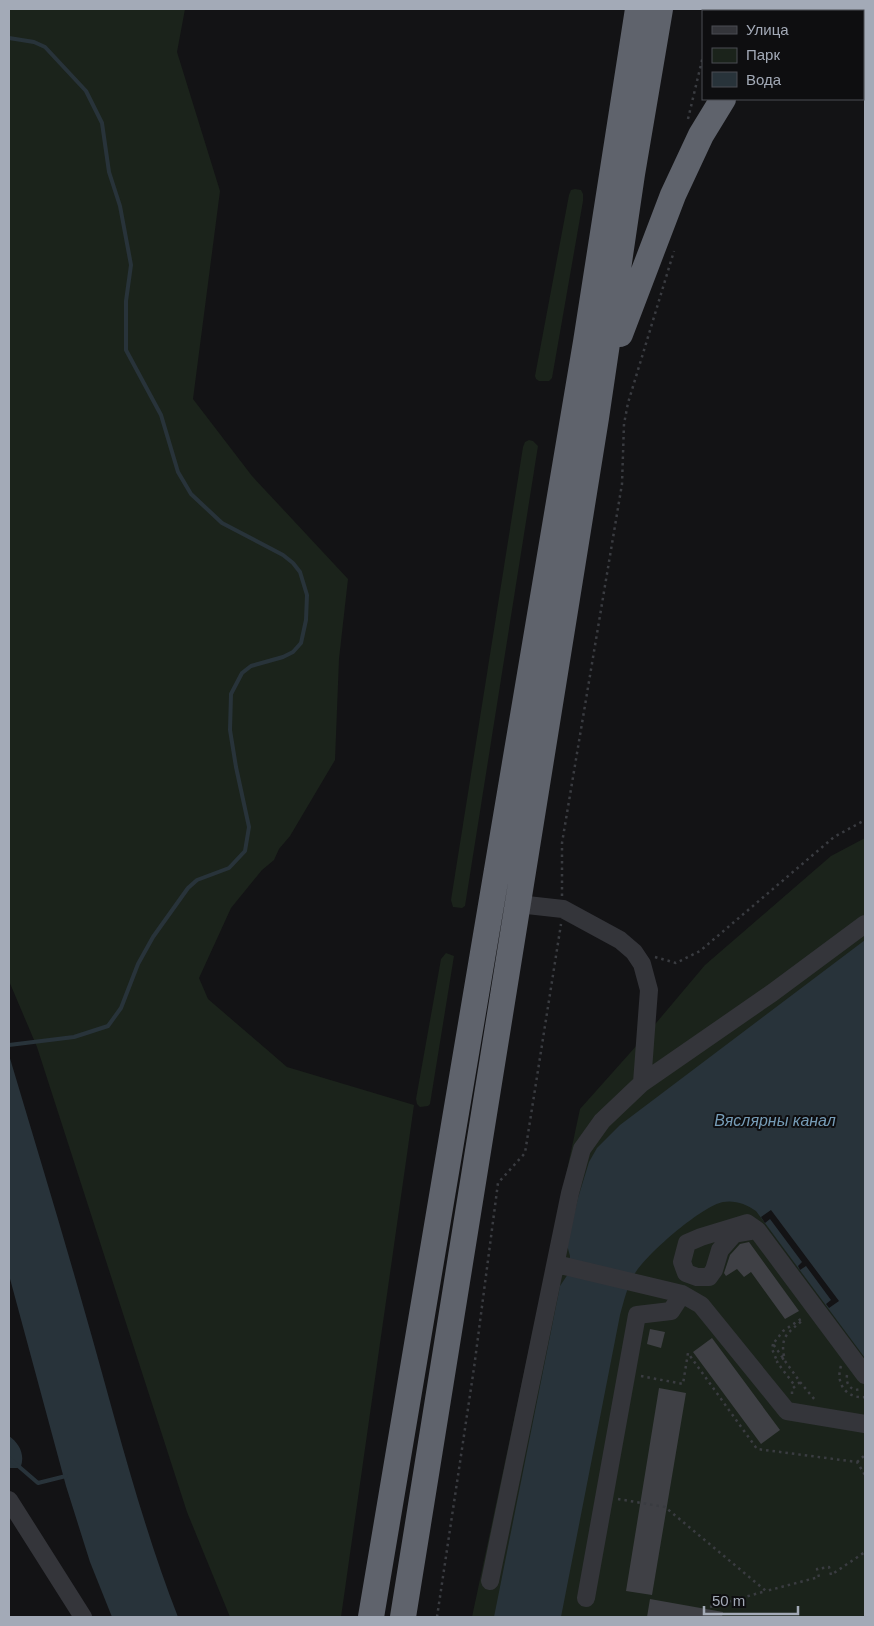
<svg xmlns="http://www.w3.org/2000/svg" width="874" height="1626" font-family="Helvetica,sans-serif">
<rect width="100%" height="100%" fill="#131315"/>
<!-- green -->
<path fill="#1b231b" d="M9,9H185L177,52L220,191L193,399L252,476L348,579L339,659L335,760L290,836L279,849L274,860L262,870L231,908L199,978L208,999L287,1067L414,1105L341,1617H230L187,1512L37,1047L9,981Z
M575,189L581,190L583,194V201L552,378L549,381H539L536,379L535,376L569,195L571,190Z
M529,440L533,441L538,446L465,906L462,908L453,907L451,900L523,447L525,442Z
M865,838V1617H472L580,1109L646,1035L705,965L831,856Z
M446,953L454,956L430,1104L428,1106L420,1107L417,1104L416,1099L441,959Z"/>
<!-- water -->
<path fill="#28333a" d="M865,940V1358L756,1211C746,1204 735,1200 723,1202C702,1206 645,1255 634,1275C627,1287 624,1301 620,1315L561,1617H494L560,1286L568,1274L570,1256L567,1245L578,1198L589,1162L597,1148L620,1125Z
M9,1055C34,1139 60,1224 84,1309C114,1413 139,1517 178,1617H112L90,1562L66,1486L9,1275Z
M9,1436C19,1443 25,1454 21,1466L17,1468H9Z"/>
<!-- pier -->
<path fill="#131315" d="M771,1210L839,1301L829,1308L826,1304L831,1300L806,1266L800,1270L798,1266L802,1262L770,1219L765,1223L761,1217Z"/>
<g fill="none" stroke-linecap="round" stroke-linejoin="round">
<!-- stream -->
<path stroke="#28333a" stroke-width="4" d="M9,38L34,42L45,47L86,91L102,123L109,172L120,206L131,265L126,301V350L161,415L178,472L191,494L222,523L283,555L293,563L300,572L307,595L306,620L301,643L293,652L283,657L251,666L242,673L231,694L230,730L236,767L249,827L245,851L229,868L197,880L188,888L153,937L138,964L121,1008L108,1026L74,1037L9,1045
M9,1458L38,1483L66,1476"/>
</g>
<!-- building -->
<path fill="#3f4045" d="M749,1242L799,1311L785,1319L751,1272L744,1277L737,1269L726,1276L724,1273L730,1255L740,1244Z
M650,1329L665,1332L661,1348L647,1344Z
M712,1338L780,1430L761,1444L693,1352Z
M659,1388L686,1393L652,1595L626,1591Z
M650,1599L723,1612L722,1617H647Z"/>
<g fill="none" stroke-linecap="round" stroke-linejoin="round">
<!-- path -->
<path stroke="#3a3c41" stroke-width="2.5" stroke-dasharray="2.5 4" stroke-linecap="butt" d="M717,11L718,9
M688,119L703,56
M562,896V843L622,484L624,424L628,403L674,251
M655,957L676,963L700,951L834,837L865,820
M773,1344L772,1349L777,1361
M784,1356C780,1336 789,1332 803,1320
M784,1358L777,1362L795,1386
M841,1366C835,1384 847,1399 865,1397
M847,1375C846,1382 848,1387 855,1390L862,1389
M641,1376L683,1384L688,1353L757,1449L857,1462L865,1475
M800,1382L815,1400
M792,1394V1389L800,1382L773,1344L783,1331L804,1317
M857,1462L865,1455
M618,1499L665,1507L766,1591L819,1577L817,1569L829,1567L831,1575L865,1552
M710,1607L766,1591
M437,1617L474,1368L498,1183L525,1153L561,924"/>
<!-- minor -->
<path stroke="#34353a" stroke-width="18" d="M642,1083L772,993L865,924
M757,1230L734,1234L720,1250L714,1270L709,1277H697L686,1273L682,1262L687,1243L701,1237L747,1223L757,1230L865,1375
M556,1264L682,1294L701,1305L787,1411L865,1424
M9,1500L83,1617
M490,1581L570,1193L582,1149L602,1121L642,1083L649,990L642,964L634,952L620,940L563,909L518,904
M586,1598L637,1315L671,1311L682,1294"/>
<!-- highway -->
<path stroke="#5f636c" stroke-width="26" d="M777,11L778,9
M620,334L673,195L701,135L723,99
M371,1617L586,342L638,9
M403,1617L596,418L632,174L660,9"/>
</g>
<g text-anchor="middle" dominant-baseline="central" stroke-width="4" stroke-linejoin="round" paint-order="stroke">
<!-- water labels -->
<g font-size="16" font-style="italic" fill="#769cb6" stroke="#0e0e10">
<text x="775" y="1120">Вяслярны канал</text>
</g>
</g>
<!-- border -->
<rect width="874" height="1626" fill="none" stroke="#a3aab7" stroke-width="20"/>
<!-- legend -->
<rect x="702" y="10" width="162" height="90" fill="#0e0e10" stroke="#4a4c53"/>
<rect x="712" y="26" width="25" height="8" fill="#34353a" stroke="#4a4c53"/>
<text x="746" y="35" font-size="15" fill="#a3aab7">Улица</text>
<rect x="712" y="48" width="25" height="15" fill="#1b231b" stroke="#4a4c53"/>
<text x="746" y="60" font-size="15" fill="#a3aab7">Парк</text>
<rect x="712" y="72" width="25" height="15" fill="#28333a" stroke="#4a4c53"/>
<text x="746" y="85" font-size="15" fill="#a3aab7">Вода</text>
<!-- scale -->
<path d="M704 1606v8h94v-8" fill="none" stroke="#a3aab7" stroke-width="2.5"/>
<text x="712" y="1606" font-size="15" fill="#a3aab7" stroke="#0e0e10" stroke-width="4" paint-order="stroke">50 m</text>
</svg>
